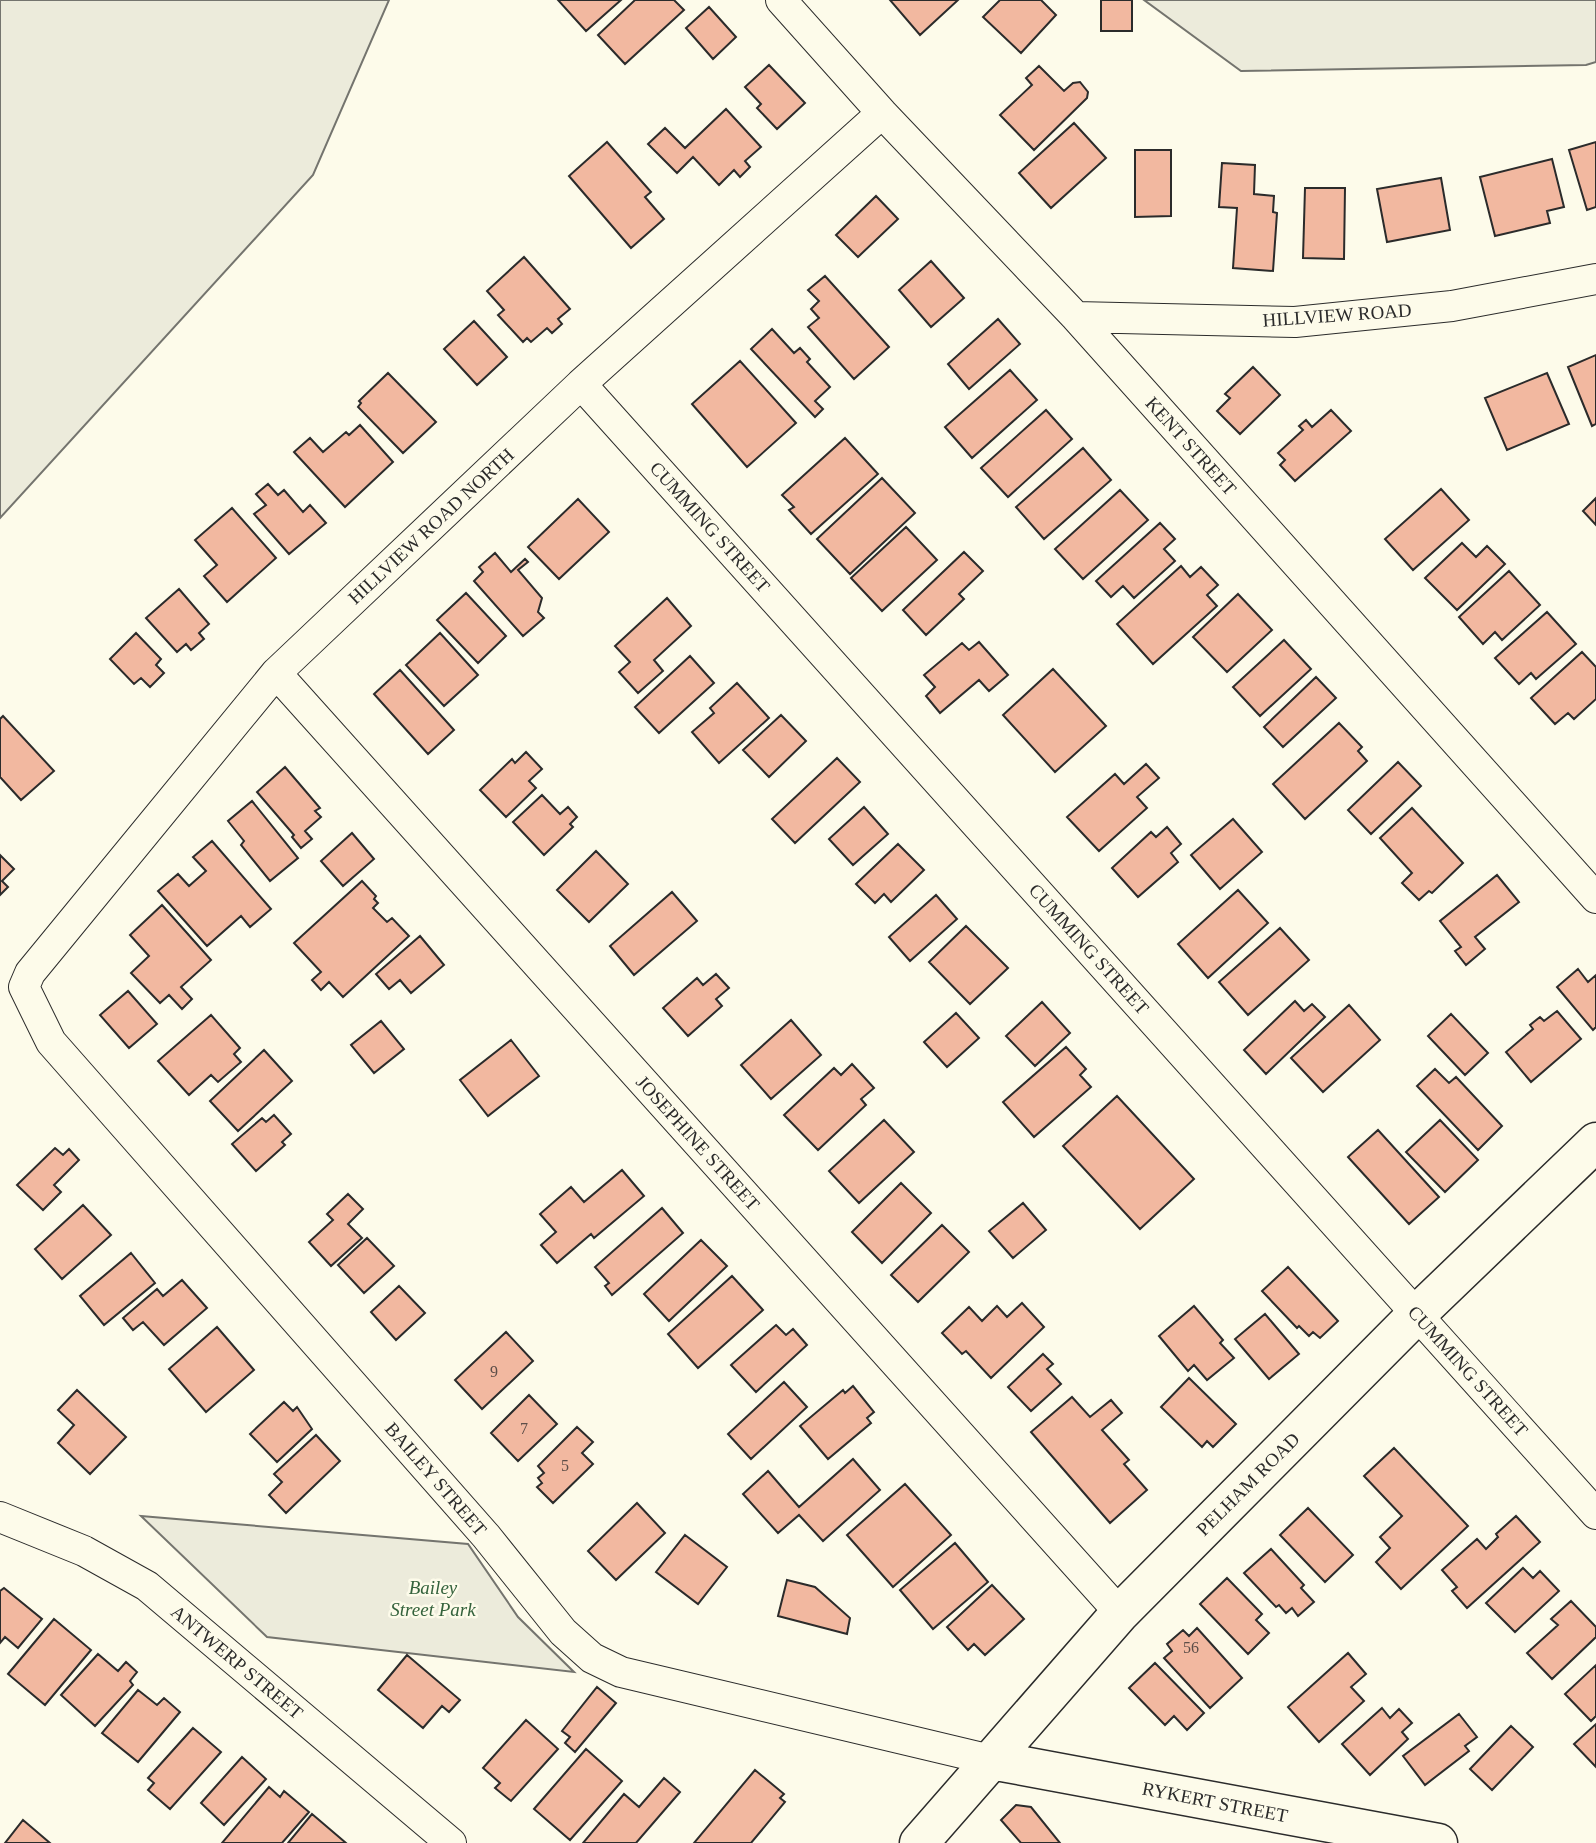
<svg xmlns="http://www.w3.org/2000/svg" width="1596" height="1843" font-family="'Times New Roman',serif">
<rect width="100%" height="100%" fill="#fdfbea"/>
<!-- green -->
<path fill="#ecebdb" stroke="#74746e" stroke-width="2" d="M0,0H389L313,175L0,518Z
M1144,0H1596V62L1586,65L1241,71Z
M141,1516L468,1544L518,1617L574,1672L267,1637Z"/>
<!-- building -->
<path fill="#f2b8a0" stroke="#2b2b2b" stroke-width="2" d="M558,0H621L586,31Z
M635,0H674L684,10L625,64L598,35Z
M890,0H958L920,35Z
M1000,0H1041L1056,15L1021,53L983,17Z
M1101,0H1132V31H1101Z
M709,7L736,37L713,59L686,28Z
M769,65L805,103L777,129L757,108L761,104L745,87Z
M1039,66L1064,91L1073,83L1080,82L1088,92L1087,98L1034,150L1000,115L1032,85L1026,78Z
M726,109L761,147L745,161L750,167L740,177L734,170L719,185L693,157L677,173L648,144L665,128L685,148Z
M1074,123L1106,158L1051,208L1019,173Z
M607,142L651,192L645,197L664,219L631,248L569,176Z
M1596,142V207L1587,210L1569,150Z
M1135,150H1171V216L1135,217Z
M1552,159L1564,207L1547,211L1550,223L1495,236L1480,177Z
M1222,163L1255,165L1254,194L1274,196L1273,212L1277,213L1273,271L1233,268L1237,208L1219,207Z
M1441,178L1450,230L1387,242L1377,189Z
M1305,188H1345L1344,259L1303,258Z
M876,196L898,219L858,257L836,235Z
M524,257L570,309L558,319L562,324L552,333L547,328L531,342L527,338L523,342L498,315L504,310L487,291Z
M931,261L964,298L931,327L899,290Z
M825,276L889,347L854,379L808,327L819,318L811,309L819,301L808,290Z
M998,319L1020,344L969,389L948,364Z
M474,321L507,357L477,385L444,349Z
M772,329L794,353L800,348L810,359L807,362L830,387L815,401L823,409L815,417L751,349Z
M1596,355V424L1592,426L1568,367Z
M740,361L796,423L747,467L692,404Z
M1253,367L1280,395L1240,434L1217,411L1230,398L1225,394Z
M1010,370L1037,400L972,458L945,427Z
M388,373L436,422L403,453L358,407L361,403L359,401Z
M1547,373L1569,424L1507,450L1485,398Z
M1046,410L1072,439L1008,497L981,468Z
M1331,410L1351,431L1295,481L1280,465L1285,460L1278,453L1303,430L1299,426L1306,420L1312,427Z
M360,425L393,462L345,507L294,452L310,438L323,452L346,432L349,435Z
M845,438L878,474L811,534L789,510L794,507L782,495Z
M1083,448L1111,480L1044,539L1016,507Z
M882,478L915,513L850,574L817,539Z
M268,484L278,495L284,490L303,512L310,505L326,523L289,554L254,514L266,505L256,494Z
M1441,489L1469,520L1413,570L1385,539Z
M1120,490L1148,520L1083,579L1055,549Z
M1596,498V525L1583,511Z
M578,499L609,532L559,579L528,547Z
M232,508L276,558L227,602L204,576L217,565L195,540Z
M1160,523L1175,539L1164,549L1175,561L1134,598L1123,586L1111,597L1096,581Z
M906,527L937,560L882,611L851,578Z
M1462,543L1476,557L1487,546L1505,564L1457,610L1425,578Z
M964,552L983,571L959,594L964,599L926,635L903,610Z
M495,553L511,572L525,559L528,562L518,570L542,598L538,612L544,618L523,636L474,581L483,572L479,567Z
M1181,566L1190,577L1201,567L1218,585L1207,595L1217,606L1153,664L1117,624Z
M1509,571L1540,605L1502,640L1495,632L1483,644L1459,617Z
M179,589L209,624L199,633L204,639L191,650L186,644L177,652L146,618Z
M466,593L506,636L478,663L437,620Z
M1238,594L1272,630L1227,672L1193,637Z
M667,598L691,626L654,660L663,671L638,693L619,672L630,662L615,646Z
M1547,612L1576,644L1536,679L1531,673L1519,684L1495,658Z
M136,633L161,659L156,665L164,673L150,687L141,678L134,684L110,659Z
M440,633L478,675L444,706L406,665Z
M1284,640L1311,669L1260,716L1233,687Z
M979,642L1008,675L989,691L979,680L940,713L926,696L935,687L924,675L962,643L969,650Z
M1582,652L1596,667V699L1574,719L1568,713L1555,724L1531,698Z
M690,656L714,683L659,733L635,707Z
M1053,669L1106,726L1055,772L1003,715Z
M400,670L454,730L428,754L374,694Z
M1316,677L1336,698L1283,747L1264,727Z
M737,683L769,718L719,763L692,732L714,713L710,708Z
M781,715L806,741L769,777L743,750Z
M3,716L54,771L21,800L0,777V719Z
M1339,723L1362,747L1358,751L1367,761L1305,819L1273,784Z
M526,752L542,769L529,781L536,788L506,817L480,790L512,759L515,763Z
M837,758L860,782L795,843L772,819Z
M1398,762L1421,786L1371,834L1348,810Z
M1146,764L1159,778L1137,797L1147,808L1099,851L1067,817L1115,774L1124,784Z
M285,767L320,808L315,811L321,817L305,831L312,839L301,848L292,837L294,835L257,792Z
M542,795L560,814L568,807L577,817L570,824L573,827L544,855L513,822Z
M252,801L298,858L270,881L241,845L244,841L228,821Z
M864,807L888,834L853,865L829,839Z
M1412,808L1463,863L1432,893L1429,891L1419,900L1402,883L1412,873L1380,838Z
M1233,819L1262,852L1220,889L1191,855Z
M1167,827L1181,844L1171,853L1178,862L1138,897L1112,868L1151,832L1156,837Z
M352,833L374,859L343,886L321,861Z
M212,841L271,909L250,927L241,916L207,946L158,891L178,874L189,886L206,871L193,857Z
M898,844L924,870L891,902L884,894L875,903L856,884Z
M596,851L628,884L589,922L557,890Z
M0,855L14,869L2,881L8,887L0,895Z
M1497,875L1519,902L1475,937L1485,949L1466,965L1455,951L1461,947L1440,921Z
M362,881L376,896L374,899L378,903L373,908L387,922L392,918L409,936L343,997L329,982L321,990L312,980L321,972L294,943Z
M1238,890L1268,923L1208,978L1178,944Z
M672,892L697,921L634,975L610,946Z
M936,895L957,919L910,961L889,937Z
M162,905L211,960L181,987L192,999L182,1009L169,995L160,1003L131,973L149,956L130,935Z
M966,926L1008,968L970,1004L929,962Z
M1280,928L1309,960L1248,1015L1219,982Z
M420,936L444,965L411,993L400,980L389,989L376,974Z
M1578,969L1588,982L1596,975V1027L1593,1030L1557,987Z
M716,974L729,988L716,999L722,1006L688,1036L663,1008L697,978L703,985Z
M128,991L157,1024L129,1048L100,1015Z
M1295,1001L1304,1011L1312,1004L1325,1017L1266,1074L1244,1050Z
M1042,1002L1070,1033L1035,1066L1006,1036Z
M1349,1005L1380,1040L1323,1092L1291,1058Z
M1557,1011L1581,1039L1531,1082L1506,1052L1533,1029L1530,1025L1540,1017L1544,1021Z
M956,1013L979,1038L947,1067L924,1042Z
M1451,1014L1488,1053L1465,1075L1428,1036Z
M211,1015L240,1048L234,1054L241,1062L218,1082L211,1075L189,1095L158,1061Z
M791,1020L821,1055L771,1099L741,1065Z
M381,1021L404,1049L374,1073L351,1045Z
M511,1040L539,1076L488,1116L460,1080Z
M1066,1047L1086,1069L1080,1075L1091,1087L1034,1137L1003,1102Z
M264,1050L292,1081L238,1131L210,1101Z
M852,1064L874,1088L861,1099L866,1105L818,1150L784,1115L834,1068L841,1075Z
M1435,1069L1449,1083L1456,1077L1502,1126L1478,1150L1417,1086Z
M1117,1096L1194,1179L1140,1229L1063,1146Z
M274,1115L291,1134L282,1142L285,1145L256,1171L232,1144L262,1118L266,1122Z
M884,1120L914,1152L859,1203L829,1171Z
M1440,1120L1478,1160L1445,1192L1406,1152Z
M1378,1130L1439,1197L1409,1224L1348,1157Z
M55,1148L63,1155L69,1149L79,1160L54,1185L61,1192L43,1210L17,1185Z
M622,1170L644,1196L594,1238L591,1234L557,1263L541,1245L556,1232L540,1214L571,1187L584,1202Z
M901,1183L931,1213L882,1263L852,1232Z
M348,1194L363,1209L348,1224L362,1238L331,1266L309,1242L333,1220L327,1214Z
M1023,1203L1046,1230L1013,1258L989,1231Z
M83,1205L111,1235L62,1279L35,1249Z
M662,1208L683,1233L612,1295L605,1286L609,1283L595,1267Z
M942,1225L969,1252L918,1302L891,1275Z
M367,1238L394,1266L364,1293L338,1265Z
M701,1240L727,1266L669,1321L644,1294Z
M131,1253L155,1283L104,1325L80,1296Z
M1288,1267L1338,1321L1320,1338L1313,1332L1309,1336L1299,1326L1297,1328L1262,1291Z
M732,1276L763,1310L698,1368L668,1334Z
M182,1280L207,1308L164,1345L143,1322L133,1330L123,1318L157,1289L163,1296Z
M399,1286L425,1313L396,1340L371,1312Z
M1022,1303L1044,1327L991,1378L966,1351L962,1354L942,1333L969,1307L982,1321L997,1306L1007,1317Z
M1194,1306L1223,1340L1220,1343L1234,1358L1207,1380L1194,1365L1188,1371L1159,1336Z
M1265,1314L1299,1354L1269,1379L1235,1339Z
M776,1325L786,1335L793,1329L807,1345L756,1392L731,1365Z
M217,1327L254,1370L206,1412L169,1369Z
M506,1332L533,1361L482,1409L455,1380Z
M1043,1354L1053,1364L1047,1369L1061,1384L1031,1411L1008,1387Z
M1189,1378L1236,1424L1213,1447L1207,1441L1202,1447L1161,1407Z
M784,1382L807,1407L751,1459L728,1434Z
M853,1386L874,1412L867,1418L871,1423L828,1459L800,1426L843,1390L845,1393Z
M77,1390L126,1437L90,1474L58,1443L74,1425L58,1410Z
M529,1395L557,1424L518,1461L491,1433Z
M1072,1397L1090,1417L1111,1400L1122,1413L1102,1430L1129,1460L1124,1464L1147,1490L1110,1523L1031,1432Z
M284,1402L293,1411L297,1407L312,1429L277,1462L250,1434Z
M577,1427L593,1442L582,1453L593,1464L553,1503L537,1487L542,1483L538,1478L544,1473L538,1466Z
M316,1435L340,1461L286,1513L269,1495L282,1482L274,1474Z
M1394,1448L1468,1526L1401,1589L1376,1562L1390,1548L1380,1537L1402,1516L1364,1476Z
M853,1459L880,1490L823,1541L799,1515L778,1533L743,1494L768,1471L799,1507Z
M905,1484L951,1535L893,1587L847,1535Z
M637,1503L665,1533L616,1580L588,1551Z
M1308,1508L1353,1555L1325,1582L1280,1535Z
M1516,1516L1540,1542L1467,1608L1452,1591L1457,1587L1442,1570L1477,1539L1486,1549L1498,1537L1496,1534Z
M685,1535L727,1567L698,1604L656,1572Z
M955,1543L988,1582L933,1629L900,1590Z
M1271,1549L1304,1585L1301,1588L1314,1602L1298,1616L1292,1608L1286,1613L1279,1605L1276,1607L1244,1573Z
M1523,1568L1533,1578L1540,1571L1559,1591L1515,1632L1486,1603Z
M1227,1578L1262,1614L1256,1620L1269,1633L1248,1654L1200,1604Z
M787,1580L815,1587L850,1618L847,1634L778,1616Z
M992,1585L1024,1619L985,1655L974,1644L968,1650L947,1627Z
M4,1588L42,1619L18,1648L5,1637L0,1643V1591Z
M1571,1601L1596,1627V1637L1552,1679L1527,1653L1558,1625L1551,1619Z
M54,1619L91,1650L45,1705L8,1674Z
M1197,1628L1242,1678L1210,1708L1164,1658L1172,1651L1167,1644L1183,1630L1189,1636Z
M1348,1653L1366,1674L1351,1687L1364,1701L1319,1742L1288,1707Z
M98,1654L118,1671L126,1662L137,1672L130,1681L133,1685L95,1726L61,1695Z
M407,1655L460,1700L449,1712L442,1706L423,1728L378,1690Z
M1155,1663L1204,1713L1187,1730L1174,1716L1165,1725L1129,1688Z
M1596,1665V1716L1591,1721L1565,1694Z
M597,1687L616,1703L575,1752L565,1743L570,1737L562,1731Z
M138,1690L157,1705L164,1698L180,1712L138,1762L102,1733Z
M1382,1708L1390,1718L1399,1709L1412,1723L1402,1732L1408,1739L1370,1775L1342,1744Z
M1459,1714L1477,1737L1465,1746L1469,1751L1425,1785L1403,1756Z
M526,1720L558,1749L511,1801L495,1788L500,1783L483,1768Z
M1596,1724V1767L1574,1744Z
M1511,1726L1533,1747L1492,1790L1470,1769Z
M193,1728L221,1752L170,1809L148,1790L154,1783L148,1778Z
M586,1749L622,1781L570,1840L534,1809Z
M242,1757L266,1779L224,1825L201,1803Z
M755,1770L784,1794L780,1798L785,1802L751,1843H694Z
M664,1778L680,1792L636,1843H583L624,1794L639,1807Z
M269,1787L280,1797L284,1791L309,1812L282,1843H222Z
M1016,1805L1031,1807L1060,1843H1021L1001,1820Z
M312,1814L346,1843H288Z
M23,1820L50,1843H5Z"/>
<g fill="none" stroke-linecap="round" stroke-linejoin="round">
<!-- street casing -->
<g stroke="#2b2b2b" stroke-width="32">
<path id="street" d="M781,0L882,113L1076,317L1596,898
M882,113L581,384L276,673L30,973L24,987L51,1042L486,1536L563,1632L592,1658L621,1672L991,1760
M1076,317L1295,322L1452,306L1596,279
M581,384L1596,1514
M276,673L1120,1613
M0,1517L84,1551L147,1586L451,1843"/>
</g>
<!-- secondary casing -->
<g stroke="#2b2b2b" stroke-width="41">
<path id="secondary" d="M991,1760L1438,1843
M919,1843L1120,1613L1417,1314L1596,1142"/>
</g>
<!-- street -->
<use href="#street" stroke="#fdfbea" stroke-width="30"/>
<!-- secondary -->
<use href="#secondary" stroke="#fdfbea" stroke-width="38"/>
</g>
<g text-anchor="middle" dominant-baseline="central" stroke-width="5" stroke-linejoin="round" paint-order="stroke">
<!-- number labels -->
<g font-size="16" fill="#5d4e48">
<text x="494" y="1371">9</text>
<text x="524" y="1428">7</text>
<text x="565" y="1465">5</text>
<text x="1191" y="1647">56</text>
</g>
<!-- street labels -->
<g font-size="19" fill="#2b2b2b" stroke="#fdfbea">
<text transform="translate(1337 315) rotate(-4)">HILLVIEW ROAD</text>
<text transform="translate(1191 446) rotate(48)">KENT STREET</text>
<text transform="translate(431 526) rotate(-43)">HILLVIEW ROAD NORTH</text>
<text transform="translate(710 527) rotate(48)">CUMMING STREET</text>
<text transform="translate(1089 949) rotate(48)">CUMMING STREET</text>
<text transform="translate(698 1143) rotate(48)">JOSEPHINE STREET</text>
<text transform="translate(1468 1371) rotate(48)">CUMMING STREET</text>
<text transform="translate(436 1479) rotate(49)">BAILEY STREET</text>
<text transform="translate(1248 1484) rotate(-45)">PELHAM ROAD</text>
<text transform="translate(237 1662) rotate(40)">ANTWERP STREET</text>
<text transform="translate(1215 1802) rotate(11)">RYKERT STREET</text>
</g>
<!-- park labels -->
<g font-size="19" font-style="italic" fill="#34623c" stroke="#fdfbea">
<text x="433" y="1587">Bailey<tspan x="433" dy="22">Street Park</tspan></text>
</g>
</g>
</svg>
